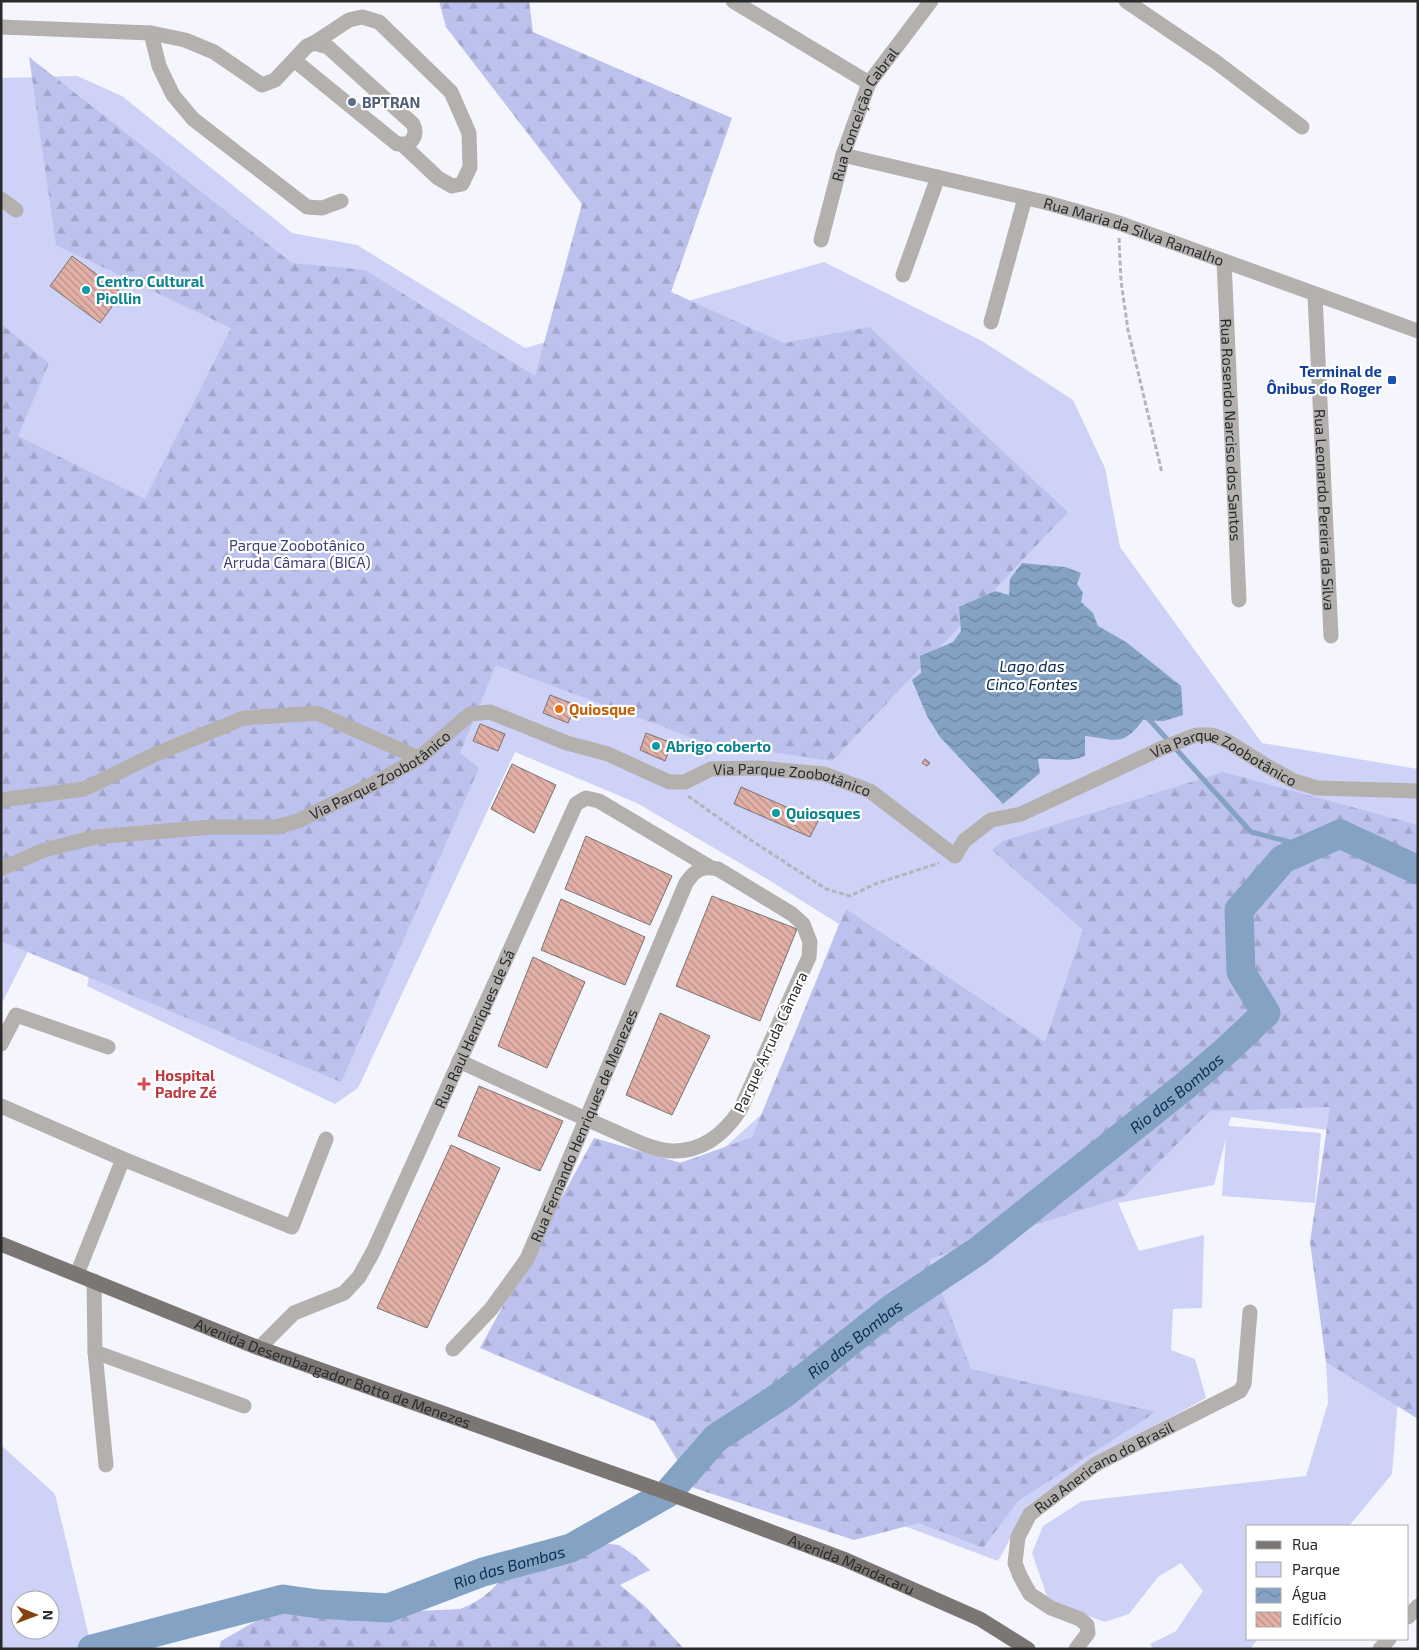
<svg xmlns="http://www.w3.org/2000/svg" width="1419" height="1650" font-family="'Exo 2',sans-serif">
<defs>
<pattern id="forest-firs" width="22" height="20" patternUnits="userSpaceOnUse" patternTransform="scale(1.25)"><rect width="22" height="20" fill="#bdc1ed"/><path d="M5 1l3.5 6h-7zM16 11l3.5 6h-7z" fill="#a2a6cb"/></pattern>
<pattern id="water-waves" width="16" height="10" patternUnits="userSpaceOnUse" patternTransform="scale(1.25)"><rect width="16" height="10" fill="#84a2c4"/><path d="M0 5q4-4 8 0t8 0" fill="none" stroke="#6c849f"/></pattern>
<pattern id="building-back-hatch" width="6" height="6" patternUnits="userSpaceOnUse" patternTransform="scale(1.25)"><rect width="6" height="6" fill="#e2b0a6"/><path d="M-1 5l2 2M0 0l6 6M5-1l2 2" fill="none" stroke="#b78f87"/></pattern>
</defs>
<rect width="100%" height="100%" fill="#f5f6fd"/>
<!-- green -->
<path fill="#cdd2f6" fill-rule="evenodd" d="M77,76L122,96L292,233L357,245L525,348L824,262L982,341L1073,400L1105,468L1120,547L1262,743L1418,769V1293L1406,1300L1392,1474L1349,1526H1248V1639H1258L1250,1649H1153L1150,1644L1176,1631L1203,1591L1181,1563L1158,1577L1129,1614L1105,1622L1049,1602L1032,1553L1043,1526L1082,1501L1306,1476L1328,1403L1319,1213L1327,1130L1231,1117L1228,1126L1321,1133L1315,1203L1222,1196L1226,1138L1214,1185L1118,1203L1139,1251L1204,1235L1202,1308L1173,1309L1171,1350L1195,1359L1206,1398L1092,1460L1029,1505L998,1561L706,1452L678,1419L493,1354L521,1327L670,1166L724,1148L763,1113L839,924L767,879L637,803L515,752L358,1088L335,1104L87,986L99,935L54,900L1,1005V78Z
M1,1445L55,1494L92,1649H1ZM20,1600H50V1630H20Z"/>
<!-- forest -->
<path fill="url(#forest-firs)" d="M439,1H529L533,32L732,118L671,292L784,343L869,327L1068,512L832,761L704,742L496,665L460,753L479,768L341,1082L1,941V324L49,363L18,436L145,499L231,328L56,245L29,57L292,263L365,270L535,376L582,204L446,27Z
M1223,772L1418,825V1419L1326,1362L1310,1242L1330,1107L1210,1111L1125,1196L929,1259L971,1369L1156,1412L1018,1501L983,1548L919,1523L854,1540L694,1488L654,1421L480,1348L594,1138L681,1163L752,1137L846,909L1045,1042L1083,930L992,850L1003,841Z
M565,1539L619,1545L635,1556L650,1570L620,1585L645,1606L684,1649H219L221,1641L261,1618L277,1614H358L460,1609C497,1596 500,1573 529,1553C540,1545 552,1542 565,1539Z"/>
<!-- water -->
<path fill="url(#water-waves)" d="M1022,563L1065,567L1081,573L1077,584L1083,593L1081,602L1093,613L1098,626L1126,642L1181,686L1183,715L1164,721L1143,720C1122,748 1116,739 1085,736V756C1068,763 1056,758 1038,759L1040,773L1003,804L940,737L927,716L912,680L921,673L920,656L953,642L961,631L959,607L995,591L1009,595L1010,579Z"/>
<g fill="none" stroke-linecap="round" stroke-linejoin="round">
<!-- stream -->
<path stroke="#84a2c4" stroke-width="5" d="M1146,716L1251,832L1309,847"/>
<!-- river -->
<path stroke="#84a2c4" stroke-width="29" id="s1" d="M92,1649L283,1599L318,1604L388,1608L483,1572L571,1548L668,1493L716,1438L785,1393L891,1309L978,1251L1185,1086L1228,1049L1266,1013L1241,972L1239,910L1283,859L1340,834L1418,870"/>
</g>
<!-- building -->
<path fill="url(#building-back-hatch)" stroke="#7a7372" d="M72,256L122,293L100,323L50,286Z
M550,695L576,705L568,723L543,713Z
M480,724L505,734L498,751L473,741Z
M646,733L672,743L665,761L640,750Z
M925,759L930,763L927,766L922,763Z
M512,764L556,785L534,833L491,809Z
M741,787L818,821L810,837L734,804Z
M586,836L672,876L650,925L565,889Z
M712,896L797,929L760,1021L676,986Z
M561,899L645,937L625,985L541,950Z
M533,957L585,982L547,1068L498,1046Z
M660,1013L710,1036L672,1115L626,1095Z
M479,1086L563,1121L540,1171L458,1136Z
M451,1145L500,1168L427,1328L377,1308Z"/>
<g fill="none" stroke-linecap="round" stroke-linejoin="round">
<!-- path -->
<path stroke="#b4b5bb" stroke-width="3" stroke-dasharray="5 2.5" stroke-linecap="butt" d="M1119,238L1121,281L1128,330L1162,473
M688,796L743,835L826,889L850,896L875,884L939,863"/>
<!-- minor -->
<g stroke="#b3b0ae" stroke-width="15">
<path d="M733,1L869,83"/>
<path d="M1126,1L1216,62L1302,127"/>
<path d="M1,27L151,33L185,40L214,52L262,85L275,80L307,46L314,43L328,47L413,124C417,133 415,138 408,144H397L294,60"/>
<path d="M151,33L159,66L173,95L193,119L307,207L322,208L341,201"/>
<path d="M314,43L349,20L362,17L379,22L451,92L469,133L470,167L462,184L452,186L438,178L403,145"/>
<path id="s2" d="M843,155L1044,202L1119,223L1418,331"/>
<path d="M1,199L16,210"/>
<path id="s3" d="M821,240L843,155L869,83L931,1"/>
<path id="s4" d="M1224,261L1239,600"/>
<path d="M903,275L938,177"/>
<path id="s5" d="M1315,295L1331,636"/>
<path d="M991,322L1025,198"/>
<path d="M1,800L84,789L156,754L244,718L317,713L419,758"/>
<path id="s6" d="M1,869L44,850L96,837L212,827H276L298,821L371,785L419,758L470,714L490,712L567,743L608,754L669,782H685L711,769L758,768L824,774L870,791L955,856L964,841L991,820L1021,814L1160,749L1196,735H1212L1227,741L1267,766L1294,781L1317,788L1418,791"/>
<path d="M1,1044L16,1015L108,1047"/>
<path d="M1,1106L123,1159"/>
<path d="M77,1274L123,1159L292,1227L326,1139"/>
<path d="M94,1281L95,1352L244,1406"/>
<path id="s7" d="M259,1348L294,1313L344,1293L359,1277L373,1252L576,804L586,798L599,801L708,866"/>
<path id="s8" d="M453,1349L491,1309L527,1259L686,883C695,870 702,865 718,869L792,914L803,924L810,942L809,957L740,1110C724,1134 703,1152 672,1151C651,1150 630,1138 611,1130C560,1108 509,1084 459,1061"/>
<path d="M95,1352L106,1465"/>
<path d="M1408,1617L1418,1606"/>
<path id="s9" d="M1076,1649L1088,1633L1087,1625L1080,1619L1051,1608L1030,1594L1020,1576L1015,1563L1018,1537L1030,1514L1096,1464L1240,1391L1244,1384L1250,1312"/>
<path d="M1380,1649L1389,1639"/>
</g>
<!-- major -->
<path stroke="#7b7673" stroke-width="15" id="s10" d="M1,1244L259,1348L668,1493L846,1560L980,1619L1028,1649"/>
</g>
<!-- markers -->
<circle fill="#5c6f8a" stroke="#fff" stroke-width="2" cx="352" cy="102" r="5"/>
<g fill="#0f9aa8" stroke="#fff" stroke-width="2">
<circle cx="86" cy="290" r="5"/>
<circle cx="656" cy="746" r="5"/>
<circle cx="776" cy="813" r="5"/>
</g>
<rect fill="#1a4fb4" stroke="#fff" stroke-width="2" x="1387" y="375" width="10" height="10" rx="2.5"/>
<circle fill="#e8710a" stroke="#fff" stroke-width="2" cx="559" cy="709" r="5"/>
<path fill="#e0444e" stroke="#fff" stroke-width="2" d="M141.5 1076.5h5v5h5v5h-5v5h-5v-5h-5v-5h5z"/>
<g text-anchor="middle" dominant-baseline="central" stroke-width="4.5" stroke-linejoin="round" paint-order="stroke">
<!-- service labels -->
<g font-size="15" font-weight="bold" fill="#4e5e75" stroke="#fff" text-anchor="start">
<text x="362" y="102">BPTRAN</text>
</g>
<!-- street labels -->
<g font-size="15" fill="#292a2c" stroke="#fff">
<text stroke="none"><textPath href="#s3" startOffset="134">Rua Conceição Cabral</textPath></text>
<text stroke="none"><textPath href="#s2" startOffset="301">Rua Maria da Silva Ramalho</textPath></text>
<text stroke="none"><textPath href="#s4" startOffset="169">Rua Rosendo Narciso dos Santos</textPath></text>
<text stroke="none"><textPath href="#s5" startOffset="215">Rua Leonardo Pereira da Silva</textPath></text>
<text stroke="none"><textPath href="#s6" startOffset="1341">Via Parque Zoobotânico</textPath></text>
<text stroke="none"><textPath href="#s6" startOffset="398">Via Parque Zoobotânico</textPath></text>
<text stroke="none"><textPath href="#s6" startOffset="848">Via Parque Zoobotânico</textPath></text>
<text stroke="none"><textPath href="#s7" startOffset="399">Rua Raul Henriques de Sá</textPath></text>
<text transform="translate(770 1042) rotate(-65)">Parque Arruda Câmara</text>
<text stroke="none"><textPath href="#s8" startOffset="262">Rua Fernando Henriques de Menezes</textPath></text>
<text stroke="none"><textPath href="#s10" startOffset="356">Avenida Desembargador Botto de Menezes</textPath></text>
<text stroke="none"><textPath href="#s9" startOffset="268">Rua Anericano do Brasil</textPath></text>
<text stroke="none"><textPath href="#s10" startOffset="909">Avenida Mandacaru</textPath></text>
</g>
<!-- culture labels -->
<g font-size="15" font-weight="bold" fill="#0d838f" stroke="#fff" text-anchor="start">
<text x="96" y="281">Centro Cultural<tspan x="96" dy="17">Piollin</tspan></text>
<text x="666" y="746">Abrigo coberto</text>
<text x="786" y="813">Quiosques</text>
</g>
<!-- transit labels -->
<g font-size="15" font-weight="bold" fill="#164399" stroke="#fff" text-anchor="end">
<text x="1382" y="371">Terminal de<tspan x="1382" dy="17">Ônibus do Roger</tspan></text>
</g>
<!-- park labels -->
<g font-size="15" fill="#3f4077" stroke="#fff">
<text x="297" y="545">Parque Zoobotânico<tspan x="297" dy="17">Arruda Câmara (BICA)</tspan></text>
</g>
<!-- food labels -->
<g font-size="15" font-weight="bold" fill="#c56008" stroke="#fff" text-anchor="start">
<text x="569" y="709">Quiosque</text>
</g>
<!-- health labels -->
<g font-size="15" font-weight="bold" fill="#be3a42" stroke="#fff" text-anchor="start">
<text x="155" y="1075">Hospital<tspan x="155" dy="17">Padre Zé</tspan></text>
</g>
<!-- water labels -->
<g font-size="16" font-style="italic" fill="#0a2c4e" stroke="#fff">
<text x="1032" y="665">Lago das<tspan x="1032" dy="18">Cinco Fontes</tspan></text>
<text stroke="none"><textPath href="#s1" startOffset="1256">Rio das Bombas</textPath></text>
<text stroke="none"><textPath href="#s1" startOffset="851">Rio das Bombas</textPath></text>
<text stroke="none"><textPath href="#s1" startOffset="431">Rio das Bombas</textPath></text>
</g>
</g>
<!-- border -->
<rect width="1419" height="1650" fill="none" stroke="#292a2c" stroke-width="5"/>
<!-- legend -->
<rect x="1246" y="1525" width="162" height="115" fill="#ffffff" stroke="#a9aaab"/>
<rect x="1256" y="1541" width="25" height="8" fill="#7b7673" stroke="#a9aaab"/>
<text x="1292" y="1550" font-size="15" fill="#292a2c">Rua</text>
<rect x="1256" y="1562" width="25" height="15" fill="#cdd2f6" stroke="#a9aaab"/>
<text x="1292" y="1575" font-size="15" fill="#292a2c">Parque</text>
<rect x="1256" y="1588" width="25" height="15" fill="url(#water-waves)" stroke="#a9aaab"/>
<text x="1292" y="1600" font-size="15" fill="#292a2c">Água</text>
<rect x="1256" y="1612" width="25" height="15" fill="url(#building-back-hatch)" stroke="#a9aaab"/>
<text x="1292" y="1625" font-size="15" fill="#292a2c">Edifício</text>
<!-- north arrow -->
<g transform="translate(35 1615) rotate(91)"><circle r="24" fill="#ffffff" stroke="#a9aaab"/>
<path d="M0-4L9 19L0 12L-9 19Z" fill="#864312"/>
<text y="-8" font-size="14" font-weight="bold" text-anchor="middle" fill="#292a2c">N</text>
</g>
</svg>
